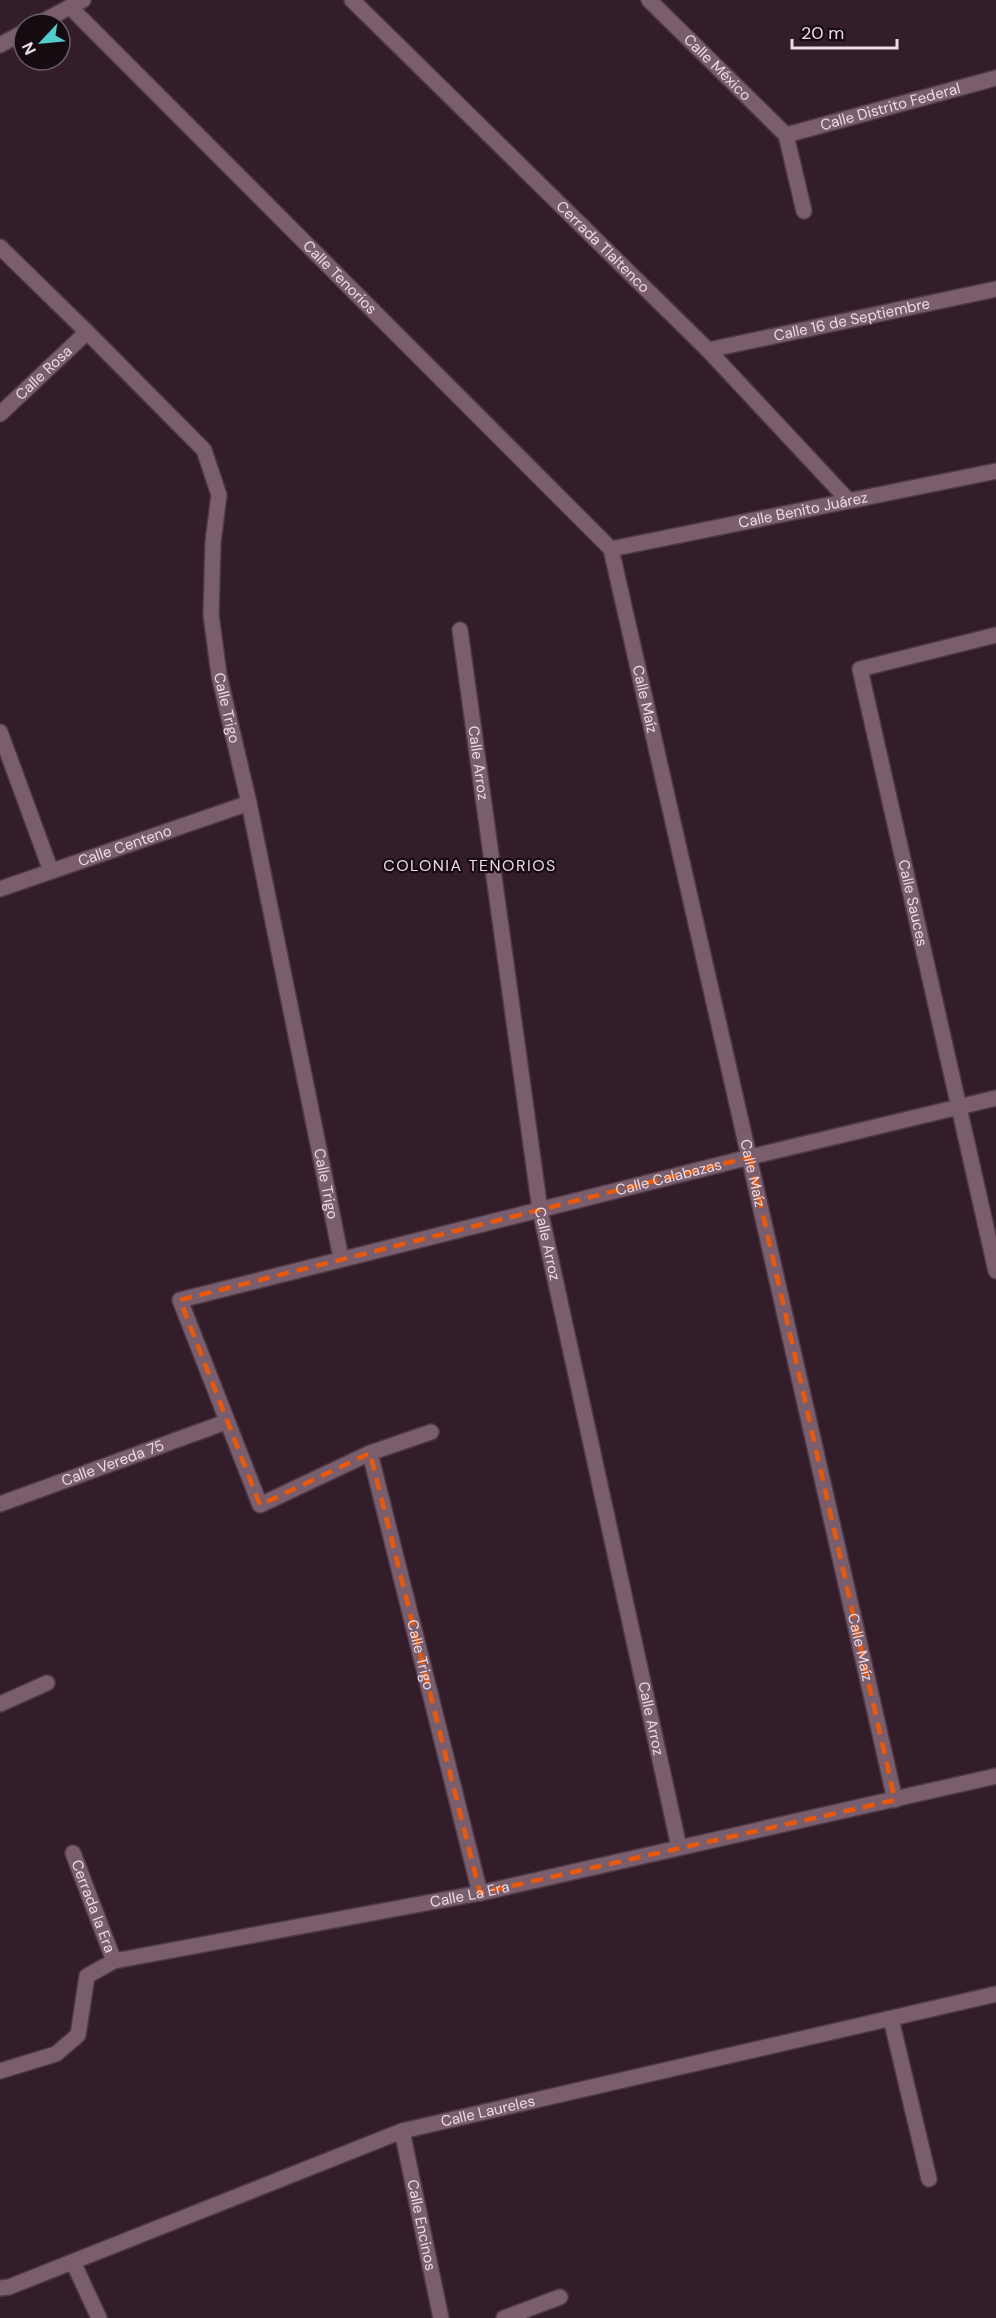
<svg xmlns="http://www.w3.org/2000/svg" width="996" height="2318" font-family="'DM Sans',sans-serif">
<rect width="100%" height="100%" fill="#341d2b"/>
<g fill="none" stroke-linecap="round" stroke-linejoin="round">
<!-- street casing -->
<g stroke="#4d3945" stroke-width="18">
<g id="street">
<path id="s1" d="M352,0L708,350L848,500"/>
<path id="s2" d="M649,0L786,135"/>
<path id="s3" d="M70,7L611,549"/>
<path d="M38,24L83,0"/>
<path d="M0,45L24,32"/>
<path id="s4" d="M786,135L996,78"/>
<path d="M786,135L804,211"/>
<path id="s5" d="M0,247L87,332L204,450L219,495L213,542L211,615L219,675L249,803L341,1258"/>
<path id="s6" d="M708,350L996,289"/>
<path id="s7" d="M0,414L87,332"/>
<path id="s8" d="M611,549L895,1800"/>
<path id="s9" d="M611,549L996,471"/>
<path id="s10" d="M460,630L540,1210L679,1847"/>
<path id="s11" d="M996,635L860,669L996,1271"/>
<path d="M0,732L51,871"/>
<path id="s12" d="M0,889L249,803"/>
<path id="s13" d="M431,1432L370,1453L260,1505L180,1300L750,1157L996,1098"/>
<path id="s14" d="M370,1453L480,1893"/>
<path id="s15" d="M0,1504L226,1422"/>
<path d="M0,1704L47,1683"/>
<path id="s16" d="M73,1853L114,1961"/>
<path d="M891,2019L929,2179"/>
<path id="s17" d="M0,2071L56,2054L78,2035L87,1976L114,1961L480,1893L996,1776"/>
<path id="s18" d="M402,2131L441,2318"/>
<path d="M73,2262L99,2318"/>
<path id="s19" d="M0,2288L9,2287L402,2131L996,1994"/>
<path d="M504,2318L560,2297"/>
</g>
</g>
<!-- street -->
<use href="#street" stroke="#7a5e6d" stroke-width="15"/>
</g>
<!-- marked area -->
<path fill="none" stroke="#e8590c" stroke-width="4.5" stroke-dasharray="12 8" stroke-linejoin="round" d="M750,1157L895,1800L480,1893L370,1453L260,1505L180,1300Z"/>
<g text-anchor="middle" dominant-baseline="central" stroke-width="4.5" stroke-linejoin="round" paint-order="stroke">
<!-- street labels -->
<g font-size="15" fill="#ecdbe4" stroke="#150b11">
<text stroke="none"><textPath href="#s2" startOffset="96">Calle México</textPath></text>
<text stroke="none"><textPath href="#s4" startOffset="108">Calle Distrito Federal</textPath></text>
<text stroke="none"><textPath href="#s1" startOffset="352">Cerrada Tlaltenco</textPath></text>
<text stroke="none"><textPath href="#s3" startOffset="382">Calle Tenorios</textPath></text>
<text stroke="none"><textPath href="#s6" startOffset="147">Calle 16 de Septiembre</textPath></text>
<text stroke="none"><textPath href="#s7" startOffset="60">Calle Rosa</textPath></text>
<text stroke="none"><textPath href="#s9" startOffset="196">Calle Benito Juárez</textPath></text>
<text stroke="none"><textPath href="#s8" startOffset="154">Calle Maíz</textPath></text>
<text stroke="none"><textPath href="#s5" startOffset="550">Calle Trigo</textPath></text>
<text stroke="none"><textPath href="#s10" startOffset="134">Calle Arroz</textPath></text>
<text stroke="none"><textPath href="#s12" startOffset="132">Calle Centeno</textPath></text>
<text stroke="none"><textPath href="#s11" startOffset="380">Calle Sauces</textPath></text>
<text stroke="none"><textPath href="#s8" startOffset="640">Calle Maíz</textPath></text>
<text stroke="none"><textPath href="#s13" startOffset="910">Calle Calabazas</textPath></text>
<text stroke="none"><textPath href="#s5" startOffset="1036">Calle Trigo</textPath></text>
<text stroke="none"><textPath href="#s10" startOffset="620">Calle Arroz</textPath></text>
<text stroke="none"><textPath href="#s15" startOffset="120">Calle Vereda 75</textPath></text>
<text stroke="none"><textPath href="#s8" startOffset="1126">Calle Maíz</textPath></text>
<text stroke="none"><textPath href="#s14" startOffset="208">Calle Trigo</textPath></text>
<text stroke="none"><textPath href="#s10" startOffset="1106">Calle Arroz</textPath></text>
<text stroke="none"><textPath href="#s17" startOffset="540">Calle La Era</textPath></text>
<text stroke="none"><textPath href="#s16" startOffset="57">Cerrada la Era</textPath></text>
<text stroke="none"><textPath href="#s19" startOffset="520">Calle Laureles</textPath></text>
<text stroke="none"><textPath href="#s18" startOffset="96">Calle Encinos</textPath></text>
</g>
<!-- neighbourhood labels -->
<g font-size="16" letter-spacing="1.5" fill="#ecdbe4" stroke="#150b11">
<text x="470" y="865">COLONIA TENORIOS</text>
</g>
</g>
<!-- north arrow -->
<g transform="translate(42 42) rotate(244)"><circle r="28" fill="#150b11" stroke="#6b5e65" stroke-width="1.5"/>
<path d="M0-4.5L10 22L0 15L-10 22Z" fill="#53cdcb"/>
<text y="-9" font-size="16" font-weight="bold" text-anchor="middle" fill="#ecdbe4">N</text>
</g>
<!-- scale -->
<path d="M792 39v9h105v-9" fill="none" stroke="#ecdbe4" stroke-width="3"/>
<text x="801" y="39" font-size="18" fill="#ecdbe4" stroke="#150b11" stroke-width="4.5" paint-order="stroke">20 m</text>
</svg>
